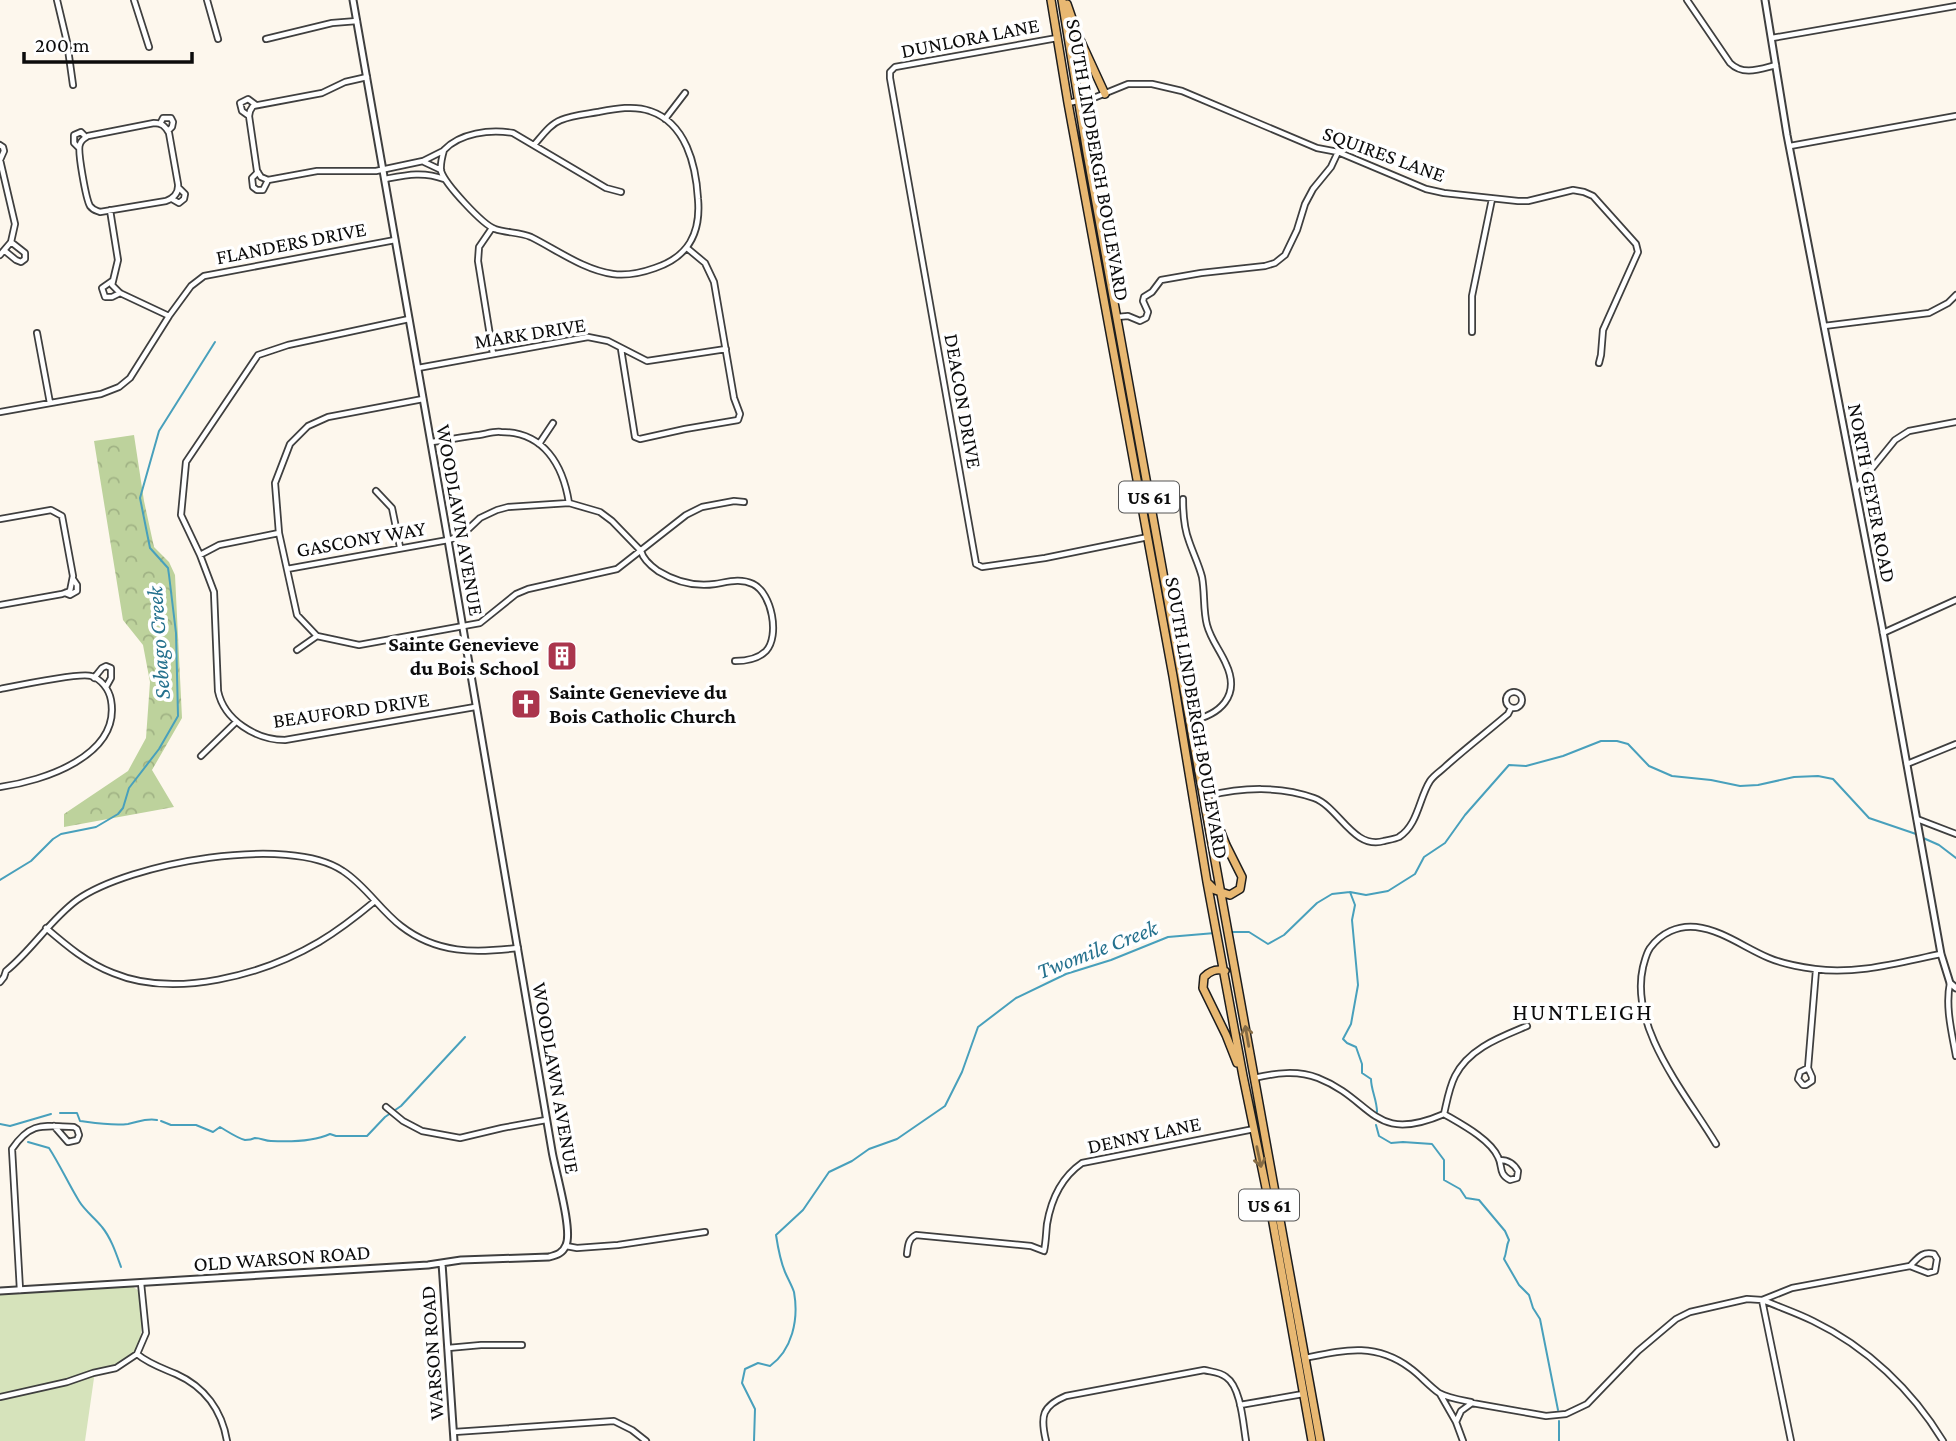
<svg xmlns="http://www.w3.org/2000/svg" width="1956" height="1441" font-family="'Crimson Pro',serif">
<defs>
<pattern id="forest-crowns" width="20" height="18" patternUnits="userSpaceOnUse" patternTransform="scale(1.75)"><rect width="20" height="18" fill="#bdd29c"/><path d="M2 6a3 3 0 1 1 6 0M12 15a3 3 0 1 1 6 0" fill="none" stroke="#a1b385"/></pattern>
</defs>
<rect width="100%" height="100%" fill="#fdf7ed"/>
<!-- grass -->
<path fill="#d6e3bb" d="M132,1286L139,1291C141,1317 149,1346 122,1363C114,1367 104,1368 95,1371L85,1441H0V1294Z"/>
<!-- forest -->
<path fill="url(#forest-crowns)" d="M134,435L144,501L154,547L169,562L175,575L182,718L152,770L174,807L64,827V814L128,771L146,738L150,682L143,645L123,620L94,441Z"/>
<g fill="none" stroke-linecap="round" stroke-linejoin="round">
<!-- stream -->
<path stroke="#48a0bc" stroke-width="2" d="M1921,837L1939,845L1956,858
M0,880L31,861L53,839L61,834L96,827L118,814L123,808L129,788L159,749L178,716L176,633L169,575L168,568L150,548L140,498L159,431L215,342
M1350,892L1355,905L1352,920L1358,985L1351,1024L1343,1039L1347,1043L1356,1047L1362,1064V1073L1371,1079C1371,1090 1377,1100 1377,1112
M1231,932H1249L1268,944L1284,935L1317,903L1332,894L1350,892L1366,895L1388,891L1415,874L1424,857L1445,843L1465,815L1509,765L1526,766L1563,756L1601,741H1617L1628,744L1649,766L1672,776L1711,780L1740,786L1758,785L1794,777L1818,776L1833,779L1869,818L1916,834
M60,1113H77L80,1121C95,1123 112,1126 128,1124C139,1122 145,1118 157,1120
M161,1121L171,1125H196L213,1132L220,1127C227,1131 237,1138 245,1140C247,1140 253,1139 255,1138C261,1138 265,1141 271,1141C290,1142 312,1142 330,1134L336,1136H367L385,1117L401,1106L465,1037
M0,1124L10,1126L51,1114
M1376,1125L1379,1136L1391,1143L1403,1142L1432,1144L1444,1160V1180L1460,1189L1466,1198L1479,1200L1505,1231L1509,1240C1506,1246 1507,1252 1504,1259L1519,1285L1529,1295L1533,1308L1540,1319L1558,1410
M28,1142L49,1148C60,1165 68,1183 79,1201C85,1211 95,1218 102,1227C111,1238 116,1253 121,1267
M1559,1421V1441
M754,1441L755,1409L742,1383L745,1369L758,1363L770,1366C792,1350 799,1320 794,1292C792,1286 788,1279 785,1272C780,1260 778,1248 776,1235L803,1210L829,1172L852,1161L869,1149L897,1139L945,1106L962,1072L978,1027L1016,998L1066,974L1111,960L1168,937L1215,933"/>
<!-- minor casing -->
<g stroke="#3f3f3f" stroke-width="8">
<path id="minor" d="M57,0L67,42L73,85
M134,0L149,47
M207,0L218,39
M1687,0L1730,63C1743,76 1760,69 1776,65
M1057,38L895,67L890,72V78L976,564L982,567L1045,558L1148,537
M1772,38L1956,6
M266,39L332,23L357,21
M1068,103L1096,97L1128,84H1152L1182,91L1317,148L1338,152L1426,189L1444,193L1518,201H1528L1573,190L1584,192L1593,196L1636,244L1638,252L1603,330L1601,355L1599,363
M249,116L257,171L261,177L268,180L317,171H376L423,161L443,151
M249,116L250,111L253,106L322,93L345,82L367,77
M249,116L242,111L240,103L248,99L256,105
M665,119L685,93
M154,123C162,123 165,126 169,133L178,184C179,193 174,198 166,201L100,212C95,210 93,210 90,206C86,199 77,150 80,144C81,140 85,138 88,136Z
M160,124L163,118H171L173,122L172,127L168,131
M0,145L3,147L4,151L0,160
M534,145C542,136 550,124 561,120C572,115 587,114 598,112C614,109 634,105 650,111C686,123 696,165 698,199C701,234 688,257 655,268C641,273 628,276 613,274C584,270 557,250 531,237C520,232 506,233 495,229C483,225 445,184 441,171C440,164 442,157 444,150C460,133 490,129 513,133L606,188L621,192
M1790,146L1956,116
M79,148L74,143V135L81,132L86,137
M0,160L15,224L11,242L0,255
M424,162L441,170
M258,172L252,178L253,187L257,190H263L268,180
M385,179C406,175 423,171 444,179
M172,199L179,203L184,199L185,194L179,188
M110,210L118,260L112,285L120,293L169,316
M492,228L479,247L478,261L493,354
M5,251L16,260L21,262L25,259V253L11,242
M112,281L102,288L105,297H112L120,293
M1117,317L1128,316L1140,321L1146,318L1148,312L1143,301L1144,297L1152,292L1161,280L1201,273L1265,266L1275,263L1285,255L1297,230L1305,204L1313,189L1331,167L1338,152
M409,319L288,345L258,355L186,462L181,515L200,555L214,592L218,691C224,720 256,740 285,740L475,707
M1824,326L1929,313L1948,303L1956,295
M1472,332V296L1492,199
M37,333L50,403
M621,349L635,437L640,439L685,429L738,420L740,414L734,398L714,282L705,263L687,248
M418,368L588,337L608,341L647,361L726,349
M0,412L101,394L119,387L130,378L169,316L191,286L204,276L395,240
M431,442C447,440 463,437 479,435C486,434 494,431 501,432C544,432 563,465 569,503
M539,444L553,423
M1856,488L1895,440L1909,431L1956,422
M376,491L392,508L400,547
M1183,499C1183,513 1184,528 1189,541C1193,553 1199,565 1202,577C1205,593 1203,610 1207,625C1211,640 1220,650 1226,664C1241,696 1220,715 1190,721
M0,519L51,510L62,516L73,576L70,591L62,594L0,605
M200,555L219,545L279,533
M287,569L448,540L461,536L480,518L497,510L508,507L569,503L600,512L612,521L641,551C643,559 651,566 658,571C676,582 694,587 715,584C728,582 740,578 753,584C772,593 780,636 766,651C758,659 746,661 735,661
M65,593L70,595L77,591V585L73,579
M1883,633L1956,600
M317,636L359,645L480,623L516,594L528,589L617,569L686,515L702,507L734,501L744,502
M317,636L297,615L279,533L275,483L290,444L308,426L328,417L423,399
M297,650L317,636
M94,678L102,668L106,666L111,668V678L106,687
M0,689C15,686 81,672 91,676C101,679 109,689 111,700C121,756 43,781 0,787
M1506 700a8 8 0 1 1 16 0a8 8 0 1 1-16 0Z
M201,756L236,722
M1907,764L1956,744
M1208,796C1242,787 1281,786 1314,798C1339,807 1353,850 1384,841C1388,840 1395,839 1399,837C1418,825 1419,798 1430,781C1434,775 1441,771 1446,766C1466,748 1487,732 1508,714L1511,708
M1917,819L1956,834
M46,928C67,946 87,963 113,973C175,999 263,975 319,942C339,930 357,916 375,901
M0,982L4,977L6,971C32,950 50,920 77,900C129,863 289,834 343,871C366,886 380,910 401,926C437,954 475,953 518,948
M1950,983C1945,1007 1952,1033 1956,1056
M1808,1068L1812,1077V1081L1806,1085H1803L1798,1079L1800,1072L1808,1068L1816,970
M1254,1078C1276,1073 1297,1070 1318,1078C1374,1100 1372,1145 1444,1114C1461,1124 1490,1139 1498,1157C1503,1166 1498,1174 1510,1180L1517,1178L1518,1171C1514,1164 1509,1160 1500,1160
M386,1107L403,1121L422,1131L460,1138L502,1128L546,1120
M1444,1114C1447,1101 1449,1088 1455,1076C1469,1048 1501,1037 1527,1026
M1716,1144C1686,1094 1629,1028 1643,967C1645,960 1646,954 1650,948C1661,933 1678,925 1696,927C1722,930 1745,948 1769,958C1783,964 1800,967 1815,969C1856,975 1901,962 1941,954
M566,1246L577,1248L618,1245L705,1232
M907,1254C908,1246 908,1239 916,1235L1031,1246L1044,1251C1046,1242 1046,1233 1047,1224C1051,1200 1062,1177 1082,1163L1254,1129
M20,1290L12,1149C31,1121 43,1126 74,1127L77,1129L79,1135L77,1140L68,1142L54,1126
M1762,1300L1791,1441
M1763,1300C1779,1307 1797,1313 1813,1321C1867,1347 1912,1390 1943,1441
M448,1348L481,1345H522
M137,1354L146,1333L141,1283
M1305,1358C1344,1350 1375,1342 1410,1368C1420,1375 1429,1386 1439,1393C1448,1398 1461,1400 1471,1402
M1440,1394L1456,1422L1463,1441
M0,1397L67,1382L93,1373L116,1368L137,1354C149,1364 162,1368 176,1374C205,1387 222,1411 227,1441
M1240,1405L1303,1394
M1456,1422L1461,1411L1472,1403L1546,1416L1566,1414L1587,1404L1638,1351L1676,1319L1690,1312L1747,1299L1762,1300L1792,1288L1910,1266C1918,1258 1922,1251 1934,1254L1937,1259L1935,1271L1928,1273L1910,1266
M454,1432L614,1421L632,1430L646,1441
M1046,1441C1040,1416 1042,1406 1066,1396L1204,1370C1212,1372 1220,1372 1226,1377C1241,1387 1243,1423 1246,1441"/>
</g>
<!-- tertiary casing -->
<g stroke="#3f3f3f" stroke-width="9">
<path id="tertiary" d="M1765,0L1787,135L1882,626L1941,954L1950,983L1956,988
M442,1263L454,1441
M0,1291L428,1265L461,1260L549,1257C557,1255 563,1253 566,1245C573,1230 555,1170 552,1151L448,540L353,0"/>
</g>
<!-- primary casing -->
<g stroke="#1d1d1d" stroke-width="10">
<path id="primary" d="M1051,0L1068,103L1173,676L1207,882L1243,1076L1272,1217L1312,1441
M1062,0L1087,153L1320,1441
M1067,4L1077,33L1105,94
M1204,789L1226,845L1242,877L1240,889L1230,895L1215,890L1208,883
M1225,971C1216,968 1210,971 1204,977L1203,988L1226,1035L1237,1063"/>
</g>
<!-- minor -->
<use href="#minor" stroke="#fff" stroke-width="4.5"/>
<!-- tertiary -->
<use href="#tertiary" stroke="#fff" stroke-width="5"/>
<!-- primary -->
<use href="#primary" stroke="#e8b872" stroke-width="7"/>
</g>
<!-- one-way arrows -->
<defs><path id="oneway-shaft" d="M-6 0H5M1.5-3L5.5 0L1.5 3" fill="none" stroke-width="1.6" stroke-linecap="round" stroke-linejoin="round" transform="scale(1.75)"/></defs>
<g stroke="#856b44">
<use href="#oneway-shaft" transform="translate(1247 1036) rotate(-100)"/>
<use href="#oneway-shaft" transform="translate(1259 1157) rotate(78)"/>
</g>
<!-- icons -->
<defs>
<g id="building-square" transform="scale(1.575)"><rect x="-9" y="-9" width="18" height="18" rx="4" fill="#aa354d" stroke="#fff"/><path d="M-4-6H4V6H1V3H-1V6H-4ZM-2.5-4.3h1.7v1.8h-1.7ZM.8-4.3h1.7v1.8H.8ZM-2.5-1h1.7V.8h-1.7ZM.8-1h1.7V.8H.8Z" fill="#fff"/></g>
<g id="church-square" transform="scale(1.575)"><rect x="-9" y="-9" width="18" height="18" rx="4" fill="#aa354d" stroke="#fff"/><path d="M-1.2-6h2.4v3.5h3.3v2.4h-3.3V6h-2.4V-.1h-3.3v-2.4h3.3Z" fill="#fff"/></g>
</defs>
<g fill-rule="evenodd">
<use href="#building-square" x="562" y="656"/>
<use href="#church-square" x="526" y="704"/>
</g>
<g text-anchor="middle" dominant-baseline="central" stroke-width="7" stroke-linejoin="round" paint-order="stroke">
<!-- shield labels -->
<g fill="#fff" stroke="#555" stroke-width="2">
<rect x="1119" y="481.5" width="60" height="31" rx="5"/>
<rect x="1239" y="1189.5" width="60" height="31" rx="5"/>
</g>
<g font-size="19" font-weight="bold" fill="#0c0c0c">
<text x="1149" y="497">US 61</text>
<text x="1269" y="1205">US 61</text>
</g>
<!-- street labels -->
<g font-size="21" fill="#0c0c0c" stroke="#fff">
<text transform="translate(970 38) rotate(-11)">DUNLORA LANE</text>
<text transform="translate(1384 154) rotate(20)">SQUIRES LANE</text>
<text transform="translate(1098 160) rotate(80)">SOUTH LINDBERGH BOULEVARD</text>
<text transform="translate(291 243) rotate(-11)">FLANDERS DRIVE</text>
<text transform="translate(530 333) rotate(-9)">MARK DRIVE</text>
<text transform="translate(963 401) rotate(80)">DEACON DRIVE</text>
<text transform="translate(1872 493) rotate(79)">NORTH GEYER ROAD</text>
<text transform="translate(460 520) rotate(80)">WOODLAWN AVENUE</text>
<text transform="translate(361 539) rotate(-10)">GASCONY WAY</text>
<text transform="translate(351 710) rotate(-8)">BEAUFORD DRIVE</text>
<text transform="translate(1197 718) rotate(80)">SOUTH LINDBERGH BOULEVARD</text>
<text transform="translate(556 1078) rotate(80)">WOODLAWN AVENUE</text>
<text transform="translate(1144 1135) rotate(-12)">DENNY LANE</text>
<text transform="translate(282 1258) rotate(-4)">OLD WARSON ROAD</text>
<text transform="translate(432 1353) rotate(-94)">WARSON ROAD</text>
</g>
<!-- poi labels -->
<g font-size="21" font-weight="bold" fill="#0c0c0c" stroke="#fff" text-anchor="end">
<text x="539" y="644">Sainte Genevieve<tspan x="539" dy="24">du Bois School</tspan></text>
<text x="549" y="692" text-anchor="start">Sainte Genevieve du<tspan x="549" dy="24">Bois Catholic Church</tspan></text>
</g>
<!-- water labels -->
<g font-size="23" font-style="italic" fill="#25718e" stroke="#fff">
<text transform="translate(158 643) rotate(-94)">Sebago Creek</text>
<text transform="translate(1097 949) rotate(-21)">Twomile Creek</text>
</g>
<!-- quarter labels -->
<g font-size="24" letter-spacing="2" fill="#0c0c0c" stroke="#fff">
<text x="1583" y="1011">HUNTLEIGH</text>
</g>
</g>
<!-- scale -->
<path d="M24 52v10h168v-10" fill="none" stroke="#0c0c0c" stroke-width="3.5"/>
<text x="35" y="52" font-size="21" fill="#0c0c0c" stroke="#ffffff" stroke-width="5" paint-order="stroke">200 m</text>
</svg>
